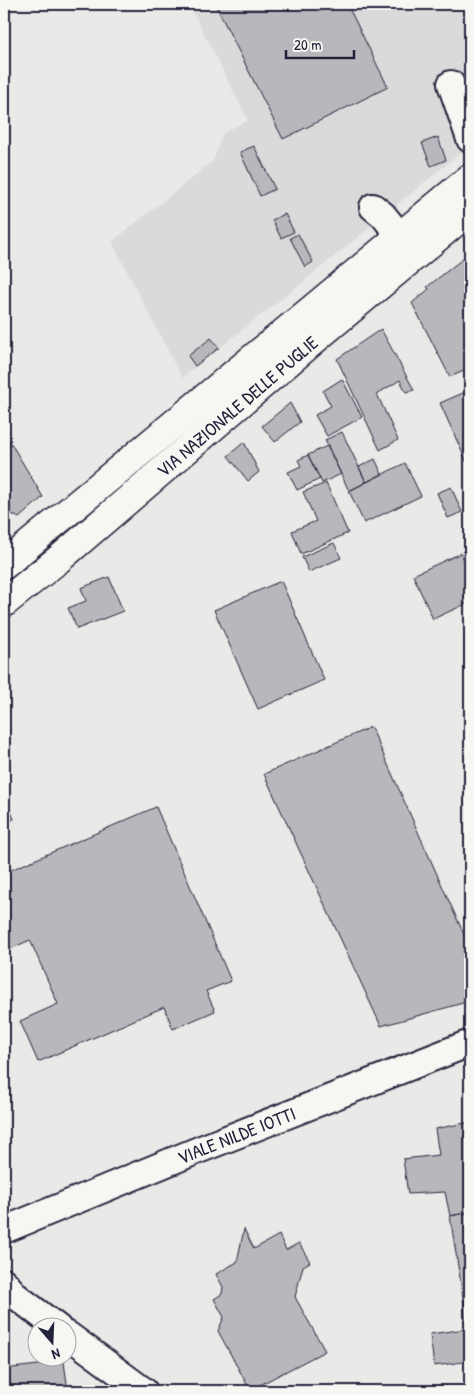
<svg xmlns="http://www.w3.org/2000/svg" width="474" height="1395" font-family="'Patrick Hand',sans-serif">
<rect width="100%" height="100%" fill="#e9e9e7"/>
<filter id="ink" filterUnits="userSpaceOnUse"><feTurbulence type="fractalNoise" baseFrequency=".02" numOctaves="2"/><feDisplacementMap in="SourceGraphic" scale="10" xChannelSelector="R" yChannelSelector="G"/><feConvolveMatrix kernelMatrix="1 2 1 2 8 2 1 2 1" color-interpolation-filters="sRGB"/></filter>
<g filter="url(#ink)">
<!-- built -->
<path fill="#dadada" d="M189,4H457L470,29V145L319,269L182,378L112,242L213,161L223,133L248,120Z"/>
<!-- green -->
<path fill="#ccccce" stroke="#777784" d="M77,516L83,524L4,592V577Z"/>
<!-- building -->
<path fill="#b8b8bc" stroke="#22223b" d="M215,4H347L388,87L283,139Z
M438,137L446,160L431,166L422,143Z
M254,146L275,189L260,196L240,152Z
M285,214L294,232L281,238L272,220Z
M298,234L313,262L305,267L290,238Z
M470,253V377L466,370L450,377L412,303L429,289L427,287Z
M381,329L414,390L406,392L400,380L377,394L398,440L380,450L337,359Z
M211,338L219,348L195,366L188,356Z
M342,379L362,417L327,436L315,415L331,406L323,391Z
M470,390V462L467,463L440,403Z
M290,403L300,422L275,442L262,426Z
M342,432L366,482L349,491L325,440Z
M9,440L43,497L19,518L12,514L4,518V443Z
M244,442L259,472L248,481L228,456Z
M327,446L341,474L322,483L308,455Z
M308,455L320,479L297,490L288,472L301,466L298,460Z
M375,459L382,474L366,482L359,467Z
M405,463L421,496L364,523L349,491Z
M326,483L348,533L301,554L292,531L316,521L303,492Z
M451,487L462,512L448,518L437,493Z
M334,543L341,558L309,572L302,557Z
M461,553L470,574V602L433,619L413,575Z
M109,577L123,611L77,629L68,608L86,601L81,588Z
M281,581L324,680L258,709L214,610Z
M371,727L470,948V1001L381,1026L264,774Z
M4,795L14,819L4,824Z
M156,807L231,981L206,991L215,1011L173,1029L164,1007L38,1062L20,1021L58,1004L30,940L10,949L4,935V873Z
M470,1122V1212L450,1216L445,1192L408,1194L403,1159L439,1155L435,1129Z
M470,1212V1303L464,1304L450,1216Z
M244,1229L254,1249L279,1235L286,1250L299,1243L310,1262L303,1266L295,1297L325,1351L250,1390L218,1331L224,1317L214,1299L222,1294L223,1287L216,1274L237,1262Z
M470,1303V1361L434,1366L430,1334L466,1329L464,1304Z
M64,1362L68,1391H4V1369Z"/>
<g fill="none" stroke-linecap="round" stroke-linejoin="round">
<!-- minor casing -->
<g stroke="#22223b" stroke-width="30">
<g id="minor">
<path d="M451,84L470,139"/>
<path d="M373,207L383,215L400,236"/>
<path id="s1" d="M4,1230L201,1149L470,1043"/>
<path d="M4,1282L16,1296L58,1328"/>
<path d="M68,1335L144,1391"/>
</g>
</g>
<!-- major casing -->
<g stroke="#22223b" stroke-width="31">
<g id="major">
<path d="M4,565L470,178"/>
<path id="s2" d="M4,603L59,559L320,335L470,210"/>
</g>
</g>
<!-- minor -->
<use href="#minor" stroke="#f6f6f2" stroke-width="26"/>
<!-- major -->
<use href="#major" stroke="#f6f6f2" stroke-width="28"/>
</g>
</g>
<g text-anchor="middle" dominant-baseline="central" stroke-width="5" stroke-linejoin="round" paint-order="stroke">
<!-- street labels -->
<g font-size="19" fill="#22223b" stroke="#f6f6f2">
<text stroke="none"><textPath href="#s2" startOffset="305">VIA NAZIONALE DELLE PUGLIE</textPath></text>
<text stroke="none"><textPath href="#s1" startOffset="251">VIALE NILDE IOTTI</textPath></text>
</g>
</g>
<!-- margin -->
<rect width="474" height="1395" fill="none" stroke="#f6f6f2" stroke-width="20"/>
<rect x="10" y="10" width="454" height="1375" fill="none" stroke="#22223b" stroke-width="2" filter="url(#ink)"/>
<!-- north arrow -->
<g transform="translate(52 1342) rotate(161)"><circle r="24" fill="#f6f6f2" stroke="#a1a1a9"/>
<path d="M0-4L9 19L0 12L-9 19Z" fill="#22223b"/>
<text y="-8" font-size="14" font-weight="bold" text-anchor="middle" fill="#22223b">N</text>
</g>
<!-- scale -->
<path d="M286 50v8h68v-8" fill="none" stroke="#22223b" stroke-width="2.5"/>
<text x="294" y="50" font-size="15" fill="#22223b" stroke="#f6f6f2" stroke-width="4" paint-order="stroke">20 m</text>
</svg>
